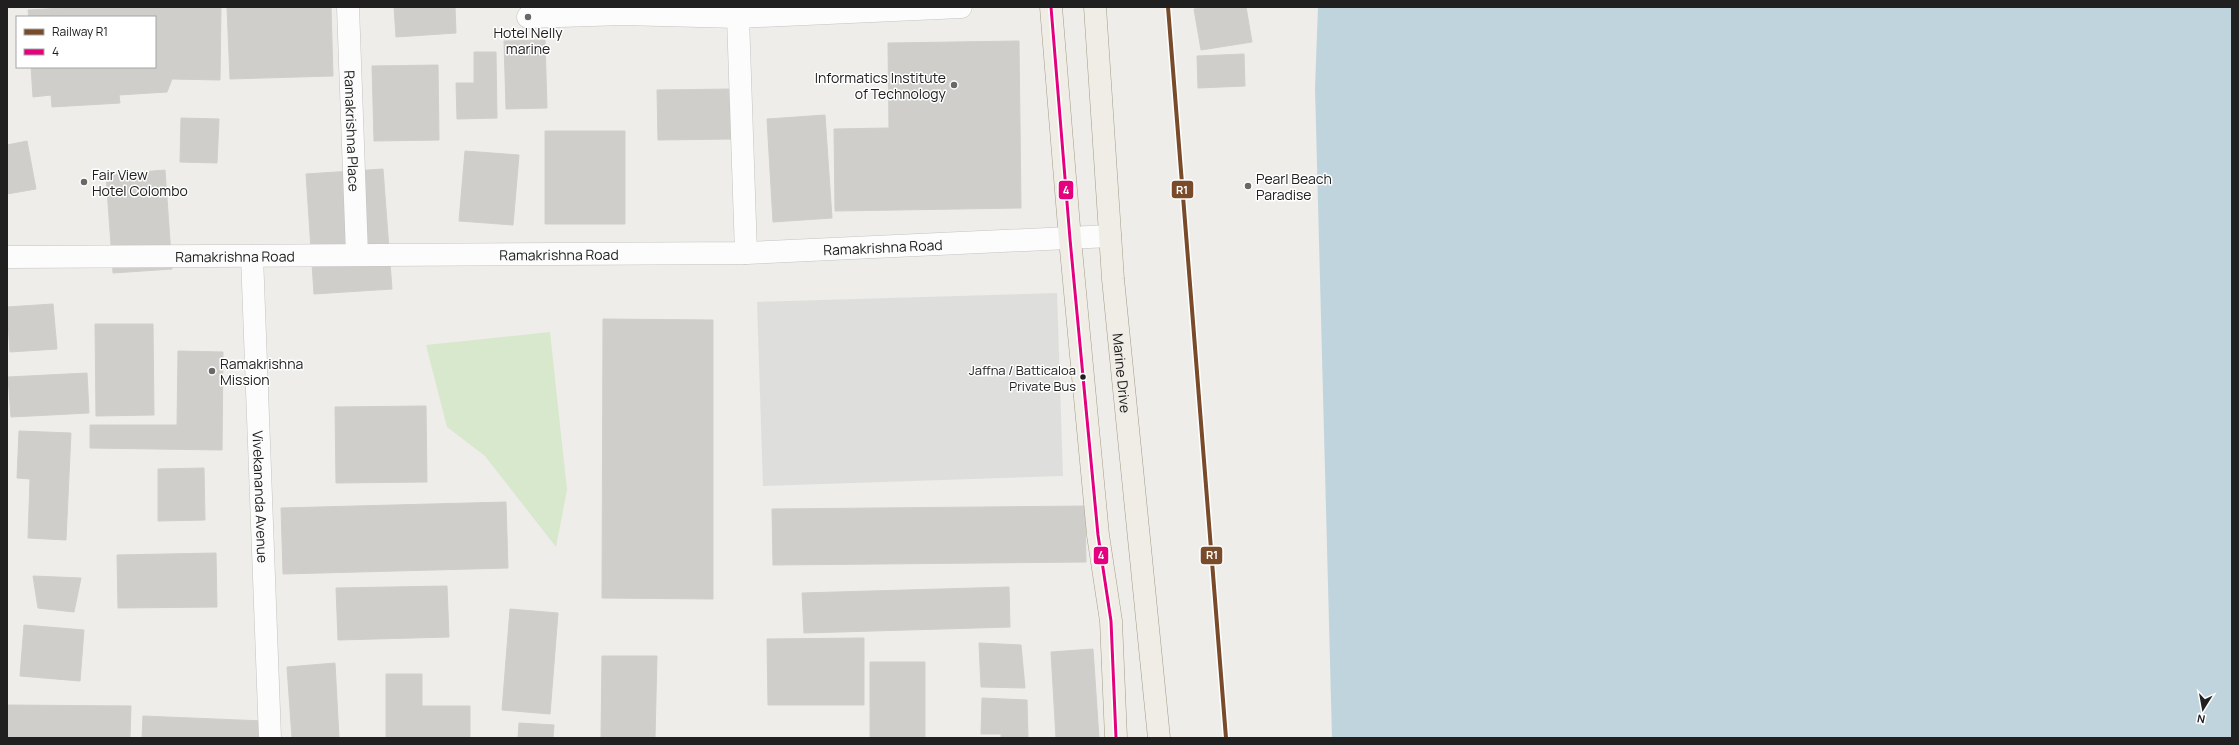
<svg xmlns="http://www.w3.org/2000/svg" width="2239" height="745" font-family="Manrope,sans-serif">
<rect width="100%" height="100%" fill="#eeede9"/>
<!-- grass -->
<path fill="#d7e8cc" d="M550,332L567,490L556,547L485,456L447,427L426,345Z"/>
<!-- parking -->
<path fill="#dededc" d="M1057,293L1063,476L763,486L757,302Z"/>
<!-- water -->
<path fill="#c0d4dd" d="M1318,7H2232V738H1332L1315,88Z"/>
<!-- building -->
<path fill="#cfcecb" stroke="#d1cfcb" d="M80,7H221L220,80L172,79L167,92L119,95L120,103L52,107L51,95L33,97L31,67H155V17H29L28,10Z
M227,7H331L333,76L230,79Z
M394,7H455L456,33L396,37Z
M1208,7H1246L1252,42L1201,50L1194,9Z
M545,40L547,108L506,109L504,41Z
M1019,41L1021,208L835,211L834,129L889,128L888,43Z
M474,52H496L497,118L457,119L456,83H474Z
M1244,54L1245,86L1198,88L1197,56Z
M438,65L439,140L374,141L372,66Z
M732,89L733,139L658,140L657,90Z
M825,115L832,218L773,222L767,119Z
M181,118L219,119L217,163L180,162Z
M545,131H625V224H545Z
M27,141L36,189L7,194V145Z
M465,151L519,155L513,225L459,221Z
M383,169L392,289L314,294L306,174Z
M165,170L172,269L113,273L106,175Z
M53,304L57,349L10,352L7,307Z
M603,319L713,320V599L602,598Z
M95,324H153L154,415L96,416Z
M178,351L223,352L222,450L90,448V425H177Z
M87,373L89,413L11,417L8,377Z
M426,406L427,482L336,483L335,407Z
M19,431L71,433L66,540L28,538L30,479L17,478Z
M204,468L205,520L158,521V469Z
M506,502L508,568L283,574L281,508Z
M1085,506L1086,562L773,565L772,509Z
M216,553L217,607L118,608L117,555Z
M33,576L81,578L74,612L38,608Z
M447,586L449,637L338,640L336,588Z
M1009,587L1010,627L804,633L802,593Z
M510,609L558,613L550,714L502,710Z
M24,625L84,630L80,681L20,676Z
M864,638V705H768L767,639Z
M979,643L1021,645L1025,688L981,687Z
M1093,649L1099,738H1056L1051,652Z
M602,656H657L655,738H601Z
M870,662H925V738H870Z
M335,663L339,738H292L287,667Z
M386,674H422V706H470V738H386Z
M982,698L1027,700L1028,738H1001V734H981Z
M7,705L131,706L130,738H7Z
M143,716L264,721V738H142Z
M519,723L554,725L553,738H518Z"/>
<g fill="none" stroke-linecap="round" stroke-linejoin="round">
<!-- minor casing -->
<g stroke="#c4c3c1" stroke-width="23">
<g id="minor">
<path id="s1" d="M348,7L357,255"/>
<path d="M528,17L623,14L738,17"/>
<path d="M746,253L738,17L961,7"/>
<path id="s2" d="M252,256L270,738"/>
<path id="s3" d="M7,257L746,253L1110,236"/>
</g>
</g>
<!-- major casing -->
<g stroke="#a29d88" stroke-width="23">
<g id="major">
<path d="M1051,7L1070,239L1098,535L1111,621L1116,738"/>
<path id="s4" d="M1095,7L1113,279L1159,738"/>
</g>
</g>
<!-- minor -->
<use href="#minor" stroke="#fcfcfc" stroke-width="22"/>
<!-- major -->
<use href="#major" stroke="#f0ede6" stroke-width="22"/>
<!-- bus-1 casing -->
<g stroke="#fff" stroke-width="6">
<path id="bus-1" d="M1051,7L1070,239L1098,535L1111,621L1116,738"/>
</g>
<!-- bus-1 -->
<use href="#bus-1" stroke="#e5007d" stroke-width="3"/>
<!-- rail-1 casing -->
<g stroke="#fff" stroke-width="7">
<path id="rail-1" d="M1168,7L1226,738"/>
</g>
<!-- rail-1 -->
<use href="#rail-1" stroke="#7a4b2a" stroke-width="4"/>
</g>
<!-- markers -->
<g fill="#686866" stroke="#fff" stroke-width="1.5">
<circle cx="528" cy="17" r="4"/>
<circle cx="954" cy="85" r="4"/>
<circle cx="84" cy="182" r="4"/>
<circle cx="1248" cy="186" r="4"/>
<circle cx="212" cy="371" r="4"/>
</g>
<circle fill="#202020" stroke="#fff" stroke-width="1.5" cx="1083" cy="377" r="3.5"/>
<g text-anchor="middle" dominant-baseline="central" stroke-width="3" stroke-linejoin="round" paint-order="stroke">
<!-- bus labels -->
<g font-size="13" fill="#202020" stroke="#fff" text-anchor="end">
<text x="1076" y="370">Jaffna / Batticaloa<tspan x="1076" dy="16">Private Bus</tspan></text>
</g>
<!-- poi labels -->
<g font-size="14" fill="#202020" stroke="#fff" text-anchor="start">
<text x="528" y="32" text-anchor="middle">Hotel Nelly<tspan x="528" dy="16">marine</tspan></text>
<text x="946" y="77" text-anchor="end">Informatics Institute<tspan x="946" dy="16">of Technology</tspan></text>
<text x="92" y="174">Fair View<tspan x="92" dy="16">Hotel Colombo</tspan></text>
<text x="1256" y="178">Pearl Beach<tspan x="1256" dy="16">Paradise</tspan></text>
<text x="220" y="363">Ramakrishna<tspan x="220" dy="16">Mission</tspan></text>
</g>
<!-- street labels -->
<g font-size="14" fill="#202020" stroke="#fff">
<text stroke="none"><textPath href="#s1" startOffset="124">Ramakrishna Place</textPath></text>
<text stroke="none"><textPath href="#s3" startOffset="876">Ramakrishna Road</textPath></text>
<text stroke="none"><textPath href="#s3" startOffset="552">Ramakrishna Road</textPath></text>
<text stroke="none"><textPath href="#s3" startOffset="228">Ramakrishna Road</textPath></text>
<text stroke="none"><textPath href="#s4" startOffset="367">Marine Drive</textPath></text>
<text stroke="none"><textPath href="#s2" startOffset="241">Vivekananda Avenue</textPath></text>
</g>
</g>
<g stroke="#fff" stroke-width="1.5">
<rect x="1171" y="180" width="23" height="19" rx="4" fill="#7a4b2a"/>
<rect x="1058" y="180" width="16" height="20" rx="4" fill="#e5007d"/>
<rect x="1200" y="546" width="23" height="19" rx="4" fill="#7a4b2a"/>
<rect x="1093" y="546" width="16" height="19" rx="4" fill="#e5007d"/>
</g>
<g font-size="11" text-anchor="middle" font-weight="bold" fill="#fff">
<text x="1182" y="194">R1</text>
<text x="1066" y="194">4</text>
<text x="1212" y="559">R1</text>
<text x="1101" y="559">4</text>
</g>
<!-- border -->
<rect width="2239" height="745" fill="none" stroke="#202020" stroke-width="16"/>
<!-- legend -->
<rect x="16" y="16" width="140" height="52" fill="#ffffff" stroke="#a6a6a6"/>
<rect x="24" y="29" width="20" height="6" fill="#7a4b2a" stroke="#a6a6a6"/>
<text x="52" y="36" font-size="12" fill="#202020">Railway R1</text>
<rect x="24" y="49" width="20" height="6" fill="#e5007d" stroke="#a6a6a6"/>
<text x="52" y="56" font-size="12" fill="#202020">4</text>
<!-- north arrow -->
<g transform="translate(2203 709) rotate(191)" stroke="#ffffff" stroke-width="3" paint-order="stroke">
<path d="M0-3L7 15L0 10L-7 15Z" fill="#202020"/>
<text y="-6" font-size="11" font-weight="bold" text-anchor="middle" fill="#202020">N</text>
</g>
</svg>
